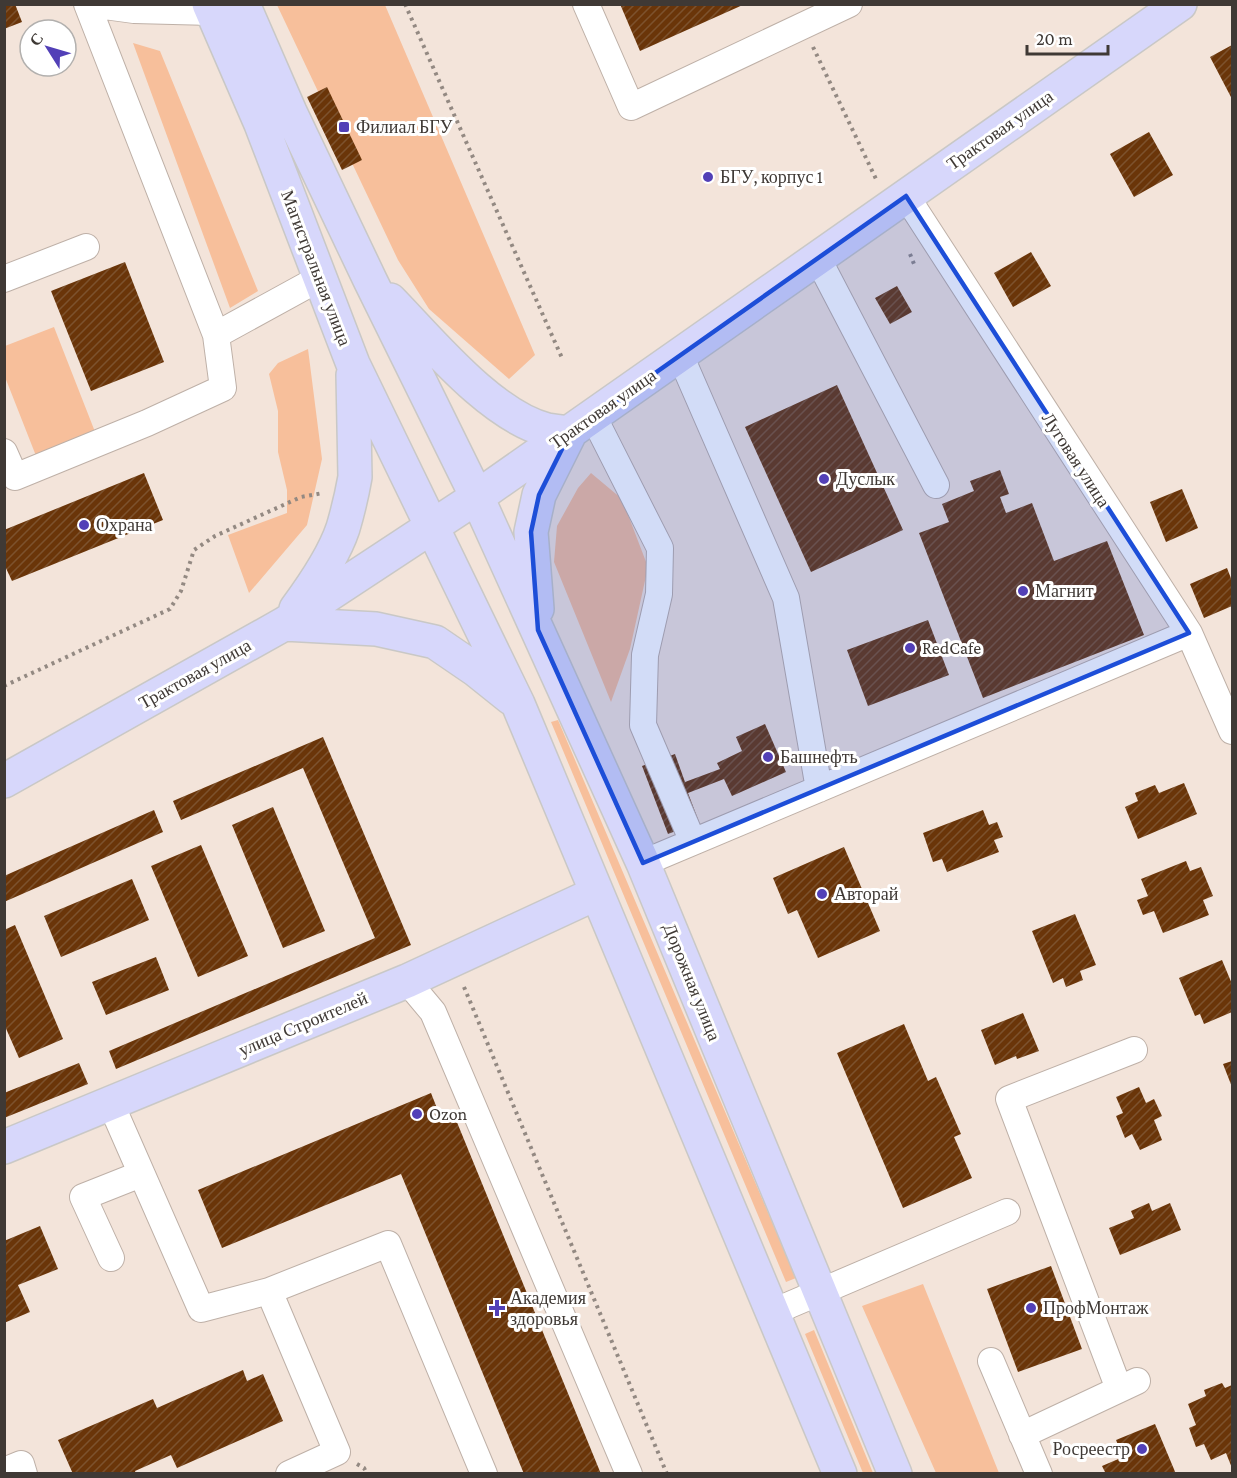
<svg xmlns="http://www.w3.org/2000/svg" width="1237" height="1478" font-family="'Crimson Pro',serif">
<defs>
<pattern id="building-hatch" width="6" height="6" patternUnits="userSpaceOnUse" patternTransform="scale(1.5)"><rect width="6" height="6" fill="#6a3509"/><path d="M-1 1l2-2M0 6l6-6M5 7l2-2" fill="none" stroke="#7c522e"/></pattern>
</defs>
<rect width="100%" height="100%" fill="#f3e4da"/>
<!-- green -->
<path fill="#f7bf9b" d="M277,5H385L535,355L509,379L429,309L398,260Z
M133,43L160,51L258,291L230,308Z
M54,327L99,442L40,466L5,377V346Z
M308,349L322,459L307,525L249,593L228,535L287,513V490L278,452V411L269,374L278,363Z
M591,473L622,499L648,567L630,649L611,702L554,562L557,526L578,488Z
M558,720L796,1278L786,1282L551,722Z
M923,1284L999,1473H936L862,1306Z
M814,1330L873,1473H863L805,1334Z"/>
<!-- building -->
<path fill="url(#building-hatch)" d="M4,4H15L22,22L4,29Z
M620,4H745L640,51Z
M1232,45V99L1210,57Z
M327,87L362,160L342,170L307,97Z
M1149,132L1173,175L1134,197L1110,154Z
M1031,252L1051,286L1013,307L994,273Z
M125,262L164,362L91,391L51,291Z
M897,286L912,312L890,324L875,298Z
M837,385L903,530L811,572L745,427Z
M1000,470L1009,494L1000,497L1006,513L1032,503L1054,561L1107,541L1144,635L983,698L919,533L949,522L942,504L974,491L970,481Z
M144,473L163,520L12,581L4,564V530Z
M1182,489L1198,528L1166,542L1150,502Z
M1227,568L1232,581V606L1204,618L1190,584Z
M928,620L949,675L868,706L847,650Z
M765,724L786,772L732,796L724,779L688,793L699,822L668,834L642,766L675,754L685,782L720,769L717,763L742,751L736,737Z
M323,737L411,945L116,1069L109,1051L375,938L303,768L181,820L173,801Z
M1184,783L1197,814L1138,839L1125,807L1138,801L1135,793L1155,785L1159,793Z
M273,807L325,931L283,948L232,825Z
M154,810L163,832L4,902V876Z
M983,810L989,825L997,822L1003,837L994,840L999,852L947,872L942,859L933,862L923,833Z
M201,845L248,956L198,977L151,866Z
M844,847L880,931L818,958L797,910L788,914L773,878Z
M1186,861L1190,871L1201,867L1213,896L1203,900L1209,915L1163,933L1154,911L1143,915L1137,900L1148,896L1141,879Z
M132,879L149,920L61,957L44,916Z
M1075,914L1096,965L1080,971L1083,980L1066,987L1063,978L1053,983L1032,931Z
M15,925L63,1039L19,1058L4,1024V930Z
M156,957L169,990L106,1015L92,982Z
M1222,960L1232,984V1012L1204,1024L1200,1014L1195,1016L1179,978Z
M1023,1013L1039,1051L1017,1059L1016,1056L995,1065L981,1030Z
M904,1024L928,1081L936,1077L961,1134L954,1137L972,1178L903,1208L837,1053Z
M1232,1061V1087L1223,1064Z
M79,1063L88,1084L4,1118V1093Z
M1139,1087L1146,1103L1154,1099L1162,1116L1154,1120L1162,1140L1140,1150L1132,1134L1125,1138L1116,1116L1123,1113L1116,1097Z
M431,1093L442,1121L454,1115L601,1474H524L401,1174L222,1248L198,1190Z
M1149,1203L1152,1211L1170,1203L1181,1230L1120,1255L1109,1228L1134,1218L1131,1211Z
M40,1226L58,1269L18,1285L30,1312L4,1323V1241Z
M1051,1266L1082,1349L1018,1372L987,1289Z
M243,1370L247,1381L263,1374L283,1421L177,1468L171,1455L135,1471L136,1474H73L58,1440L153,1399L157,1408Z
M1222,1383L1225,1388L1232,1385V1468L1226,1453L1211,1460L1204,1444L1196,1447L1189,1428L1196,1425L1188,1404L1206,1396L1204,1390Z
M1155,1424L1176,1474H1106L1102,1466L1123,1457L1116,1440Z"/>
<g fill="none" stroke-linecap="round" stroke-linejoin="round">
<!-- minor casing -->
<g stroke="#beb0a7" stroke-width="28">
<path id="minor" d="M87,4L216,335
M90,4L134,10L212,12
M586,4L631,107L849,4
M906,196L1189,633L1232,731
M818,259L936,485
M4,279L86,247
M680,355L786,598L819,789
M593,416L660,548L659,594L645,655L643,725L693,842
M4,452L15,477L147,423L223,388L216,335L320,278
M643,863L1189,633
M407,981L433,1012L629,1474
M111,1104L201,1309L269,1291L388,1244L484,1474
M111,1258L83,1197L141,1174
M269,1291L337,1452L289,1474
M773,1312L1007,1212
M991,1361L1039,1474
M1119,1389L1009,1099L1134,1050
M1022,1435L1137,1381
M4,1471L21,1464L24,1474"/>
</g>
<!-- major casing -->
<g stroke="#c9c8c6" stroke-width="36">
<path id="major" d="M209,4L261,124L353,364L518,704L840,1474
M243,4L290,112L370,280L477,497L643,863L895,1474
M390,300C430,341 491,416 547,430C554,431 562,432 570,433L539,495L531,532L537,609
M296,609C313,586 334,555 343,528C348,511 352,494 355,477L353,375
M284,624L376,629L435,642L476,670L511,698
M4,781L284,624L477,497L1180,4
M4,1147L407,981L597,893"/>
</g>
<!-- path -->
<path stroke="#938982" stroke-width="4" stroke-dasharray="3 4.5" stroke-linecap="butt" d="M405,4L562,358
M813,47L877,181
M910,254L914,264
M4,686L170,609L181,591L194,550L215,536L301,497L323,493
M464,987L667,1474
M357,1464L364,1468L367,1474"/>
<!-- minor -->
<use href="#minor" stroke="#fff" stroke-width="26"/>
<!-- major -->
<use href="#major" stroke="#d7d7fb" stroke-width="33"/>
</g>
<!-- marked area -->
<path fill="#1d4ed8" fill-opacity="0.2" stroke="#1d4ed8" stroke-width="4.5" stroke-linejoin="round" d="M906,196L1189,633L643,863L538,630L531,532L539,495L570,433Z"/>
<!-- markers -->
<g fill="#5240b7" stroke="#fff" stroke-width="2">
<rect x="338" y="121" width="12" height="12" rx="3"/>
<circle cx="708" cy="177" r="6"/>
<circle cx="824" cy="479" r="6"/>
<circle cx="84" cy="525" r="6"/>
<circle cx="1023" cy="591" r="6"/>
<circle cx="910" cy="648" r="6"/>
<circle cx="768" cy="757" r="6"/>
<circle cx="822" cy="894" r="6"/>
<circle cx="417" cy="1114" r="6"/>
<path d="M494 1299h6v6h6v6h-6v6h-6v-6h-6v-6h6z"/>
<circle cx="1031" cy="1308" r="6"/>
<circle cx="1142" cy="1449" r="6"/>
</g>
<g text-anchor="middle" dominant-baseline="central" stroke-width="6" stroke-linejoin="round" paint-order="stroke">
<!-- poi labels -->
<g font-size="18" fill="#3f3935" stroke="#fff" text-anchor="start">
<text x="356" y="127">Филиал БГУ</text>
<text x="720" y="177">БГУ, корпус 1</text>
<text x="836" y="479">Дуслык</text>
<text x="96" y="525">Охрана</text>
<text x="1035" y="591">Магнит</text>
<text x="922" y="648">RedCafe</text>
<text x="780" y="757">Башнефть</text>
<text x="834" y="894">Авторай</text>
<text x="429" y="1114">Ozon</text>
<text x="510" y="1298">Академия<tspan x="510" dy="21">здоровья</tspan></text>
<text x="1043" y="1308">ПрофМонтаж</text>
<text x="1130" y="1449" text-anchor="end">Росреестр</text>
</g>
<!-- street labels -->
<g font-size="18" fill="#3f3935" stroke="#fff">
<text transform="translate(1000 130) rotate(-35)">Трактовая улица</text>
<text transform="translate(316 268) rotate(69)">Магистральная улица</text>
<text transform="translate(603 409) rotate(-35)">Трактовая улица</text>
<text transform="translate(1076 460) rotate(57)">Луговая улица</text>
<text transform="translate(195 674) rotate(-29)">Трактовая улица</text>
<text transform="translate(692 982) rotate(68)">Дорожная улица</text>
<text transform="translate(303 1024) rotate(-23)">улица Строителей</text>
</g>
</g>
<!-- border -->
<rect width="1237" height="1478" fill="none" stroke="#3f3935" stroke-width="12"/>
<!-- north arrow -->
<g transform="translate(48 48) rotate(307)"><circle r="28" fill="#ffffff" stroke="#b2b0ae" stroke-width="1.5"/>
<path d="M0-4.5L10 22L0 15L-10 22Z" fill="#5240b7"/>
<text y="-9" font-size="16" font-weight="bold" text-anchor="middle" fill="#3f3935">С</text>
</g>
<!-- scale -->
<path d="M1027 45v9h81v-9" fill="none" stroke="#3f3935" stroke-width="3"/>
<text x="1036" y="45" font-size="18" fill="#3f3935" stroke="#ffffff" stroke-width="4.5" paint-order="stroke">20 m</text>
</svg>
